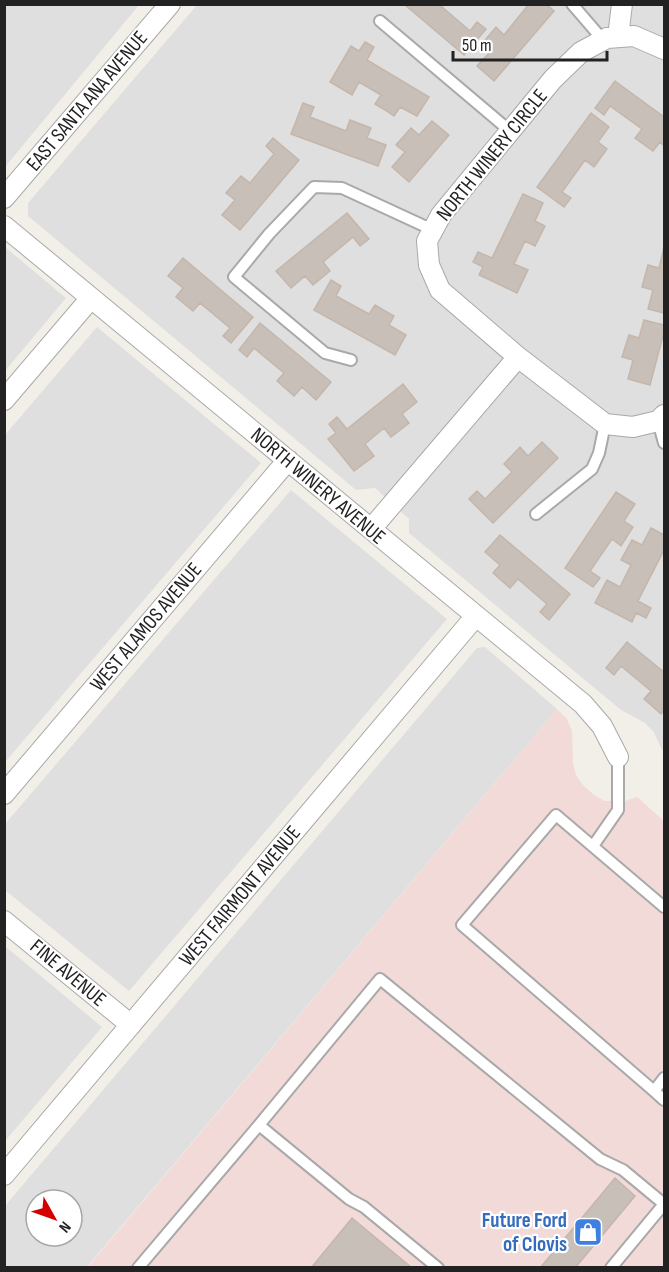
<svg xmlns="http://www.w3.org/2000/svg" width="669" height="1272" font-family="'Sofia Sans Condensed',sans-serif">
<rect width="100%" height="100%" fill="#f2efe9"/>
<!-- residential -->
<path fill="#e0dfdf" fill-rule="evenodd" d="M5,4L139,5L5,167L4,5Z
M197,5H664V749L662,750L654,732L645,723L621,710L409,533V519L375,488L356,490L28,216V203Z
M5,247L66,298L5,371Z
M97,327L261,463L5,762V435Z
M291,490L447,619L129,991L5,890V824Z
M485,647L557,709L87,1267L5,1268V1206L477,648ZM36,1200H72V1236H36Z
M5,946L102,1027L5,1141Z"/>
<!-- commercial -->
<path fill="#f2dad9" d="M557,709L567,719L572,731L573,763L576,775L582,784L594,795L605,801H625L637,797L664,821V1267L87,1268Z"/>
<!-- building -->
<path fill="#c7bfb8" stroke="#c4b6ab" stroke-width="1.5" d="M404,4H442L441,6L470,31L477,22L486,29L464,55Z
M529,4H546L554,11L494,81L477,66L490,52L481,45L496,27L504,35Z
M365,42L374,47L367,60L429,97L417,116L400,107L394,116L385,110L375,104L381,95L359,82L352,95L330,82L351,46L359,51Z
M615,81L664,117V146L660,142L653,151L635,138L642,129L610,106L604,115L595,108Z
M303,103L314,107L310,117L346,131L350,120L371,128L367,138L386,145L378,166L291,134Z
M591,113L609,127L598,142L607,149L594,167L585,160L562,192L571,198L564,207L537,187Z
M432,121L449,135L409,182L392,167L405,152L396,145L411,128L419,135Z
M273,138L299,160L240,230L222,215L235,200L226,193L241,176L250,183L274,154L266,146Z
M523,194L543,203L535,221L545,226L535,246L525,241L514,264L528,270L517,293L479,275L483,267L473,262L478,252L492,258Z
M347,213L369,239L360,246L353,237L323,262L330,271L313,285L305,276L291,288L276,271Z
M664,247V313L648,309L653,290L642,287L648,265L659,268Z
M183,258L253,317L231,343L223,336L230,328L200,303L193,311L176,297L183,288L168,276Z
M331,280L341,286L336,296L369,314L375,305L394,316L389,325L406,335L395,355L314,310Z
M644,320L664,325V332L650,385L628,379L633,360L622,357L629,335L639,338Z
M260,323L331,382L316,400L302,387L294,396L277,381L284,373L254,348L247,357L239,350Z
M403,384L417,402L402,414L409,423L391,437L384,428L365,444L374,456L354,471L328,439L336,433L329,424L337,417L347,429Z
M542,442L558,458L493,523L469,499L477,491L485,499L512,472L504,464L520,447L528,456Z
M616,492L635,504L624,521L633,527L621,546L612,539L590,571L600,578L593,587L565,568Z
M651,528L664,535V550L638,601L651,608L646,618L636,613L632,622L595,603L607,580L620,587L631,565L621,560L632,540L642,545Z
M500,535L570,594L549,620L540,612L547,604L518,579L510,588L493,573L500,565L485,552Z
M627,642L664,672V710L661,714L644,699L651,691L621,666L614,675L606,668Z
M615,1178L635,1196L575,1268H540Z
M352,1218L412,1268H311Z"/>
<g fill="none" stroke-linecap="round" stroke-linejoin="round">
<!-- lane casing -->
<g stroke="#a9a9a9" stroke-width="14">
<path id="lane" d="M572,4L603,40
M380,21L510,131
M351,360L325,353L234,277L269,234L314,187L342,188L433,230
M658,421L664,443
M536,514L592,469L599,453L605,424
M593,846L618,810V757
M664,907L556,815L462,925L654,1091L664,1078
M654,1091L664,1100
M138,1268L259,1125
M438,1268L364,1207L349,1199L259,1125L380,979L600,1159L623,1170L664,1204
M611,1268L664,1204"/>
</g>
<!-- street casing -->
<g stroke="#a9a9a9" stroke-width="22">
<path id="street" d="M618,37L622,4
M664,49L634,36L607,38L581,52L553,79L441,215L427,241L429,265L440,290L518,357L605,424L633,427L658,421L664,415
M4,198L170,4
M4,226L583,704L602,726L618,757
M4,400L91,298
M371,529L518,357
M4,794L288,460
M4,921L131,1025
M4,1175L475,617"/>
</g>
<!-- lane -->
<use href="#lane" stroke="#fff" stroke-width="10"/>
<!-- street -->
<use href="#street" stroke="#fff" stroke-width="20"/>
</g>
<!-- icons -->
<defs>
<g id="shop-square" transform="scale(1.5)"><rect x="-9" y="-9" width="18" height="18" rx="4" fill="#3f7fe0" stroke="#fff"/><path d="M-5-2.5h2.3a2.7 3.5 0 0 1 5.4 0H5L5.5 6h-11ZM-1.5-2.5h3a1.5 2.3 0 0 0-3 0Z" fill="#fff"/></g>
</defs>
<g fill-rule="evenodd">
<use href="#shop-square" x="588" y="1232"/>
</g>
<g text-anchor="middle" dominant-baseline="central" stroke-width="4.5" stroke-linejoin="round" paint-order="stroke">
<!-- street labels -->
<g font-size="21" fill="#222" stroke="#fff">
<text transform="translate(87 101) rotate(-50)">EAST SANTA ANA AVENUE</text>
<text transform="translate(492 155) rotate(-51)">NORTH WINERY CIRCLE</text>
<text transform="translate(318 486) rotate(40)">NORTH WINERY AVENUE</text>
<text transform="translate(146 627) rotate(-50)">WEST ALAMOS AVENUE</text>
<text transform="translate(240 896) rotate(-50)">WEST FAIRMONT AVENUE</text>
<text transform="translate(68 973) rotate(40)">FINE AVENUE</text>
</g>
<!-- shop labels -->
<g font-size="21" font-weight="bold" fill="#366cbe" stroke="#fff" text-anchor="end">
<text x="567" y="1220">Future Ford<tspan x="567" dy="24">of Clovis</tspan></text>
</g>
</g>
<!-- border -->
<rect width="669" height="1272" fill="none" stroke="#222222" stroke-width="12"/>
<!-- north arrow -->
<g transform="translate(54 1218) rotate(130)"><circle r="28" fill="#ffffff" stroke="#a7a7a7" stroke-width="1.5"/>
<path d="M0-4.5L10 22L0 15L-10 22Z" fill="#d40000"/>
<text y="-9" font-size="16" font-weight="bold" text-anchor="middle" fill="#222222">N</text>
</g>
<!-- scale -->
<path d="M453 51v9h154v-9" fill="none" stroke="#222222" stroke-width="3"/>
<text x="462" y="51" font-size="18" fill="#222222" stroke="#ffffff" stroke-width="4.5" paint-order="stroke">50 m</text>
</svg>
